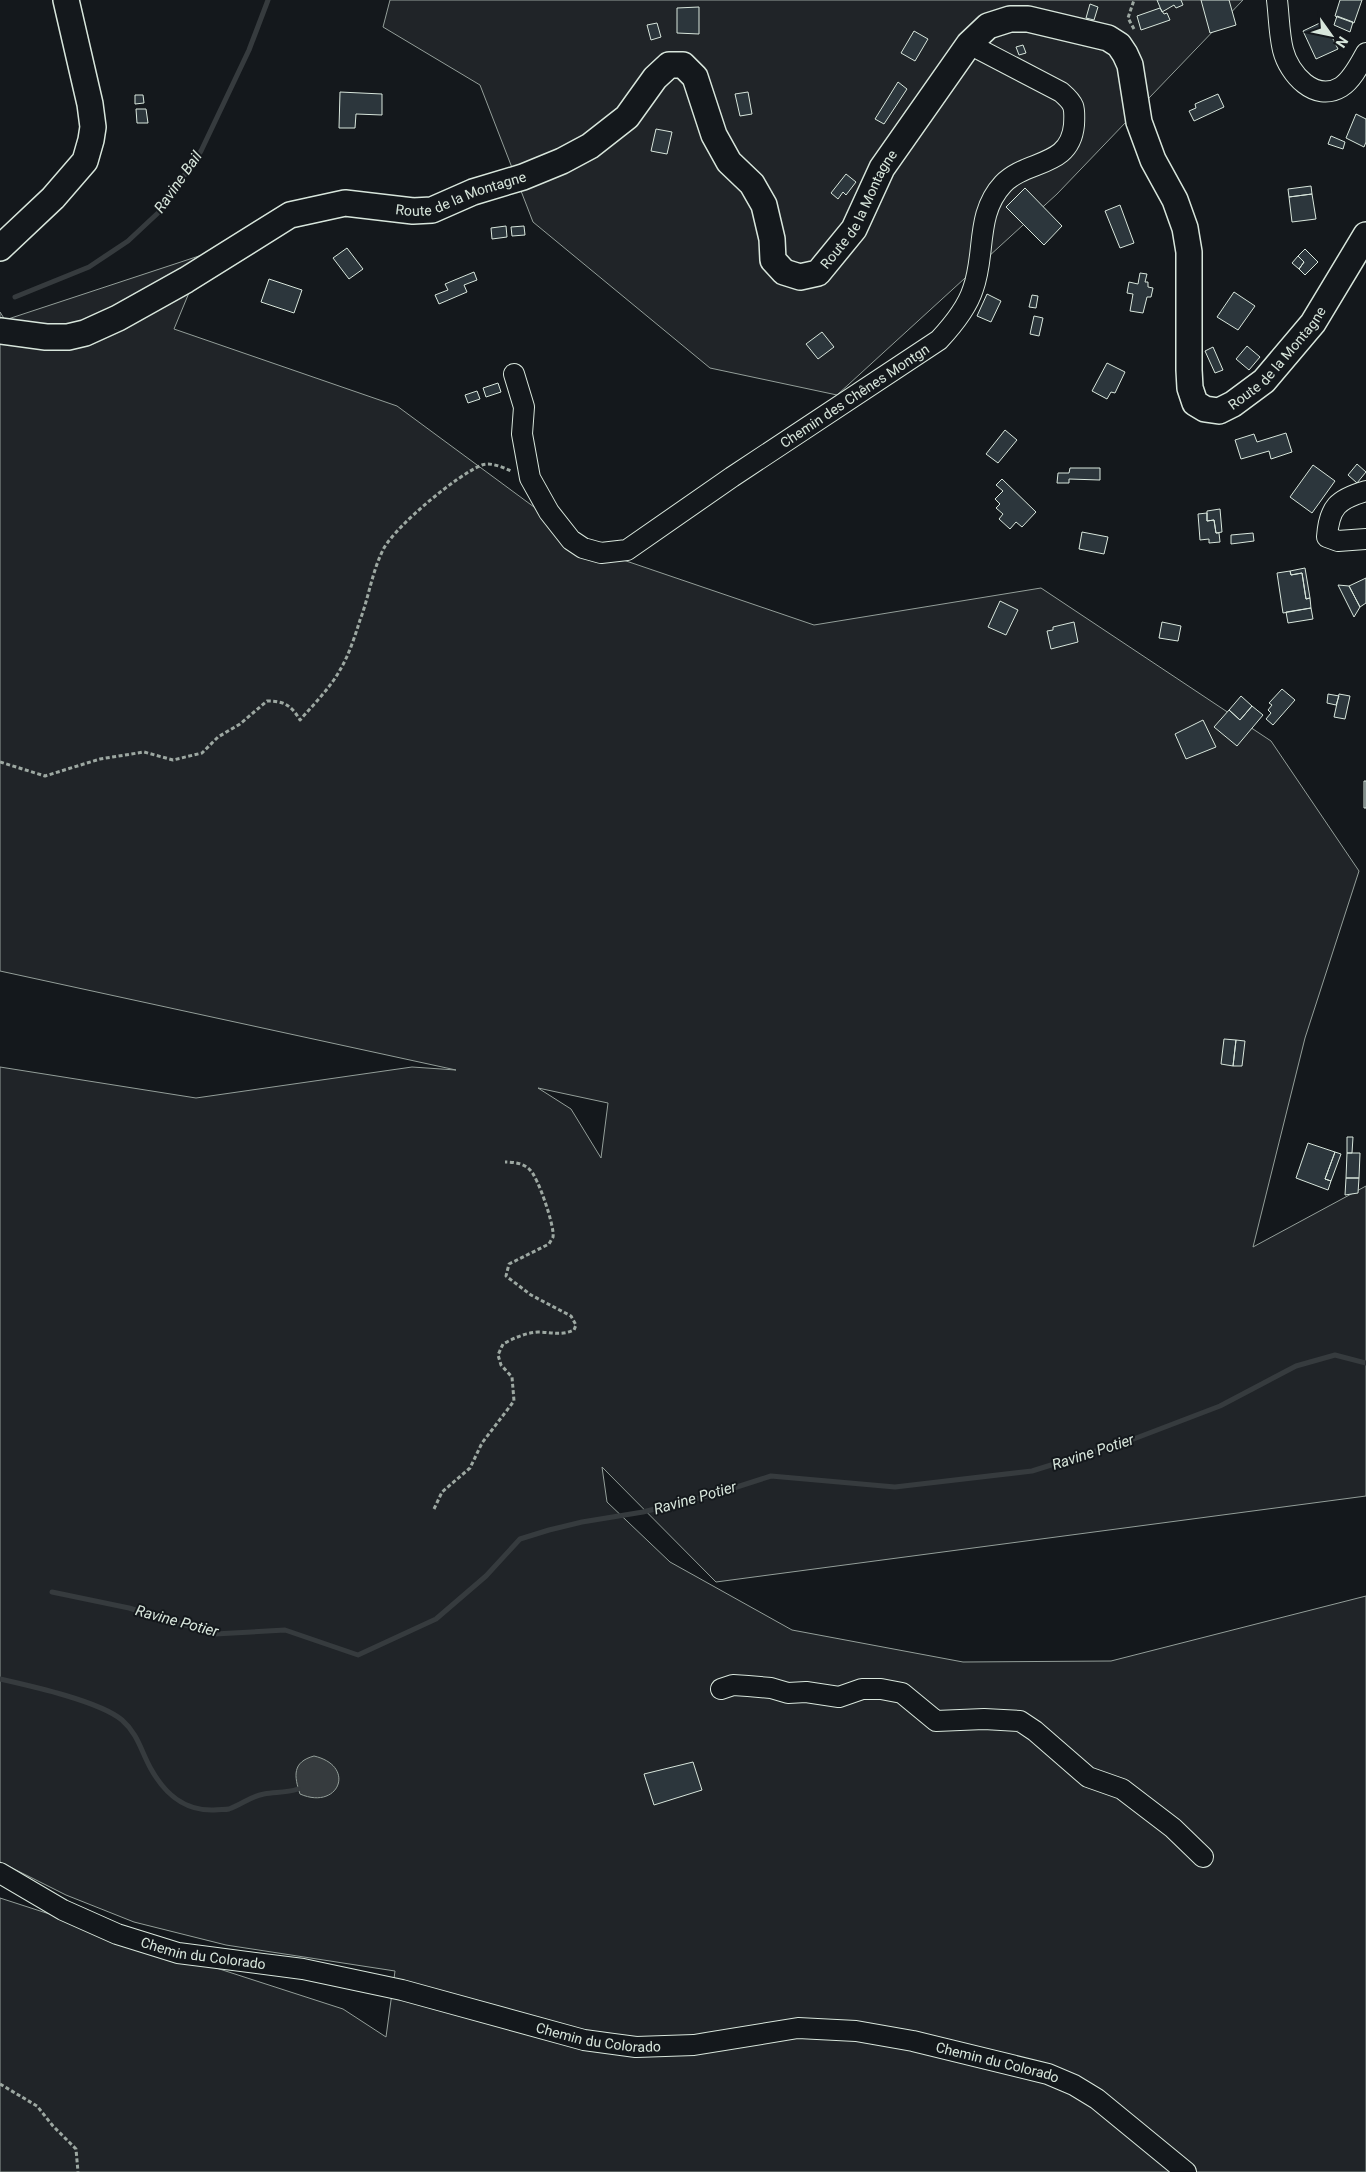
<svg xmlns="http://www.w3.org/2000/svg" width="1366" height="2172" font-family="Roboto,sans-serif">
<rect width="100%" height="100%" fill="#14181c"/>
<!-- green -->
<path fill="#202428" stroke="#939e99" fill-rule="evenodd" d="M390,0H1243L1057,194L837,395L710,368L533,222L480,85L383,27Z
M205,254L174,329L397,406L591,549L814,625L1041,588L1271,741L1359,871L1305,1038L1253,1247L1366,1186V1496L716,1582L602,1467L607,1502L670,1562L792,1630L963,1662L1111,1661L1366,1596V2172H0V1898L343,2009L386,2037L395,1971L226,1945L134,1922L66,1895L0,1862V1067L196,1098L412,1067L456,1070L0,971V312L5,320ZM538,1088L608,1103L601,1158L571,1109Z"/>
<!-- water -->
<path fill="#363b3e" stroke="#939e99" d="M314,1756C357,1766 339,1811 300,1794C294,1776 292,1762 314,1756Z"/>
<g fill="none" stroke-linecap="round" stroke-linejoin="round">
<!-- stream -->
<path stroke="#363b3e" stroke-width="5" d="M15,297L89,267L128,241L159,212L201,151L249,50L268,0
M52,1592L129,1608L215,1634L285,1630L358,1655L436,1619L486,1576L520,1539L549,1530L582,1522L643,1512L715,1494L771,1476L895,1487L1032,1471L1131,1440L1220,1406L1296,1366L1335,1355L1366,1363
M0,1679C31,1686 99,1701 122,1720C138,1734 141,1751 151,1769C165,1794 184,1811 214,1810C219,1809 225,1810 229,1809C241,1805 251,1796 264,1794C276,1792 286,1793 298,1789"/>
</g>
<!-- building -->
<path fill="#2c363c" stroke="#d8e6dc" d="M1157,0H1181L1183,5L1176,8L1174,5L1162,12Z
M1201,0H1229L1236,25L1210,33Z
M1340,0H1362L1354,23L1335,16Z
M1090,4L1098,7L1094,20L1086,18Z
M699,7V34L677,33V8Z
M1160,8L1164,14L1167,13L1170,20L1141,30L1137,16Z
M1337,16L1353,22L1350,32L1334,25Z
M1324,21L1338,49L1316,59L1303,31Z
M657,23L661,37L651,40L647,25Z
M914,31L928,39L915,61L901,53Z
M1023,45L1026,53L1019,55L1016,47Z
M898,82L907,89L884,124L875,119Z
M340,92L382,94V115L356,114L355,128H339Z
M748,92L752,114L740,116L735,94Z
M1218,94L1224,107L1194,121L1189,111L1196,108L1195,104Z
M135,95H143L144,103L135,104Z
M136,109H146L148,123H137Z
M1356,114L1366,119V142L1364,147L1346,138Z
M656,129L672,132L667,154L651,151Z
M1331,136L1345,142L1343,149L1328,144Z
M846,174L856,182L846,195L843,192L838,199L831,193Z
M1311,186L1312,194L1289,197L1288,189Z
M1025,188L1062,226L1044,245L1006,207Z
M1312,194L1316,219L1292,222L1289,197Z
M1120,205L1134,243L1120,248L1105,211Z
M506,226L507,237L492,239L491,228Z
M524,226L525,235L512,236L511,227Z
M347,248L363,269L349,279L333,258Z
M1305,249L1318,262L1305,275L1299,269L1304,262L1298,256Z
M1298,256L1304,262L1299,269L1292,263Z
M474,272L477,280L464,285L467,292L439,304L435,295L448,290L445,284Z
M1140,273L1147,274L1145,282H1148V287L1153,288L1151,297H1147L1143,313L1130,311L1133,294L1127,293L1129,282L1138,284Z
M269,279L302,290L294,313L261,302Z
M1234,292L1255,306L1238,330L1217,317Z
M987,294L1001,301L991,322L977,316Z
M1032,295L1038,296L1036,308L1029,307Z
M1034,316L1043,318L1039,336L1030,334Z
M822,332L834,347L818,359L806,344Z
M1247,346L1260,357L1249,370L1236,359Z
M1213,347L1223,370L1215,373L1205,351Z
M1107,363L1125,372L1115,393L1111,392L1107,399L1092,391Z
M498,383L501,392L486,397L483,388Z
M477,391L480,399L468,403L465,395Z
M1005,430L1017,440L998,463L986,454Z
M1286,433L1292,452L1271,459L1269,451L1241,459L1235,440L1254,434L1257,442Z
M1357,464L1366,472L1357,483L1348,475Z
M1313,465L1335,481L1312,513L1290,497Z
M1070,468H1100V480L1069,479V483H1057L1058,473H1069Z
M1002,479L1036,512L1022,527L1016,522L1010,529L999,519L1003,514L996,508L1000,504L995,499L1003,491L996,485Z
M1220,509L1222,532L1216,533L1214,520L1207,521V511Z
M1207,513V521L1214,520L1216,533H1219L1220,542L1209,543V539L1200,540L1198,514Z
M1082,532L1108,537L1104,554L1079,549Z
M1253,533L1254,541L1231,544V535Z
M1305,568L1310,598L1306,599L1302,573L1291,575L1290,571Z
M1290,571L1291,575L1302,573L1306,599L1310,598L1311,608L1283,613L1277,573Z
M1366,578V603L1360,607L1349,586Z
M1338,585L1349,586L1360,607L1354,617Z
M1000,601L1018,610L1006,635L988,627Z
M1311,608L1313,619L1288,623L1286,612Z
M1074,622L1078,642L1051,649L1047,631L1053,630V627Z
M1162,622L1181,626L1178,641L1159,638Z
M1282,689L1295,700L1273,725L1266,719L1271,713L1268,710L1272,705L1269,703Z
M1328,694L1339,696L1336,705L1327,703Z
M1339,694L1350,696L1345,719L1334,717Z
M1241,696L1252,706L1240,720L1229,710Z
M1252,706L1263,715L1237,746L1214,727L1229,710L1240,720Z
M1203,720L1216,747L1186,759L1175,734Z
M1364,781H1366V808H1364Z
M1224,1039L1236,1040L1233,1066L1221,1064Z
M1236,1040L1245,1041L1242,1066H1233Z
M1347,1137H1353L1352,1153H1347Z
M1308,1143L1335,1152L1325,1179L1331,1181L1328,1190L1296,1178Z
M1335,1152L1341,1154L1331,1181L1325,1179Z
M1347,1153H1360L1359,1178H1346Z
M1346,1178H1359L1358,1193L1345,1195Z
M693,1762L702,1790L654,1805L644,1774Z"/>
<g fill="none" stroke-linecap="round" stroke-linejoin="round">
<!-- minor casing -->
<g stroke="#d8e6dc" stroke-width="22">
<g id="minor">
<path d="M1277,0C1279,16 1279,34 1283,50C1289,74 1315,103 1341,87C1352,80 1360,64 1366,53"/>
<path id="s1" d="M514,374L524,407L522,434L530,478L549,512L571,540L583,548L601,553L627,550L732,477L939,340C953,325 967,308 973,289C986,254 975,214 1003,184C1027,159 1070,168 1074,125C1075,107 1075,104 1061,92L969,44"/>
<path d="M1366,491C1338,499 1329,507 1327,537L1338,541L1366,539"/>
<path d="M721,1689L733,1685L748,1686L771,1688L788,1693L806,1692L839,1697L862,1689H881L902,1693L936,1721L984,1719L1020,1721L1035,1731L1088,1777L1122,1789L1173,1828L1203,1857"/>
<path id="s2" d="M0,1873L63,1910L117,1934L178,1953L303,1969L402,1990L584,2040L636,2047L694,2045L798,2028L856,2031L913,2041L1048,2074L1074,2085L1097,2099L1186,2172"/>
</g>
</g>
<!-- major casing -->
<g stroke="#d8e6dc" stroke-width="28">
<g id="major">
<path d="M0,248L53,198L85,161L91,140L93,127L90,104L66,0"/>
<path id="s3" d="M0,331L46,337H68L85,333L118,318L186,280L290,215L345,203L413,211L432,210L473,192L523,177L562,161L590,146L627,117L655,78L669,65H683L695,77L714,135L729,162L752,184L764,205L772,239L773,260L784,272L800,277L818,273L854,229L882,168L969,44L988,26L1010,19H1028L1108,38L1119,45L1125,54L1130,65L1139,122L1153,160L1175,200L1185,228L1189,252V370L1190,388L1195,403L1205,409L1219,411L1233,404L1264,381L1313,323L1366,235"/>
</g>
</g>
<!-- path -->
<path stroke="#9da8a2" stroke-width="3" stroke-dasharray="4 2.5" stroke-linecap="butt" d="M1134,29L1128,18L1134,0
M0,762L45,776L100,759L144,752L173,760L202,753L218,737L240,724L267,701C284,701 291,705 300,720C314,704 330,688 340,670C349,655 355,636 360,620C369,597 372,571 384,548C397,525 457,475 482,465C491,462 502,467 511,471
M434,1509L442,1492L470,1468L482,1443L514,1401L512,1377L501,1365L498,1355L503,1344C514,1338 525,1333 538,1332C551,1332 561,1336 574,1330L576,1325L571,1316L531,1295L506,1276L509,1264L549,1244C550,1242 552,1239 553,1237C555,1227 538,1177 530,1170C524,1163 513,1162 505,1162
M0,2084L37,2106L53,2126L76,2149L78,2172"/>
<!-- minor -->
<use href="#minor" stroke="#14181c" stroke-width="20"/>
<!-- major -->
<use href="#major" stroke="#14181c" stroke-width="25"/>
</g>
<g text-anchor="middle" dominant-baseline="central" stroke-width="4" stroke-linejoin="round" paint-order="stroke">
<!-- street labels -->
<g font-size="14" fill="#d8e6dc" stroke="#14181c">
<text stroke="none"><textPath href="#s3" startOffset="498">Route de la Montagne</textPath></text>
<text stroke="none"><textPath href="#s3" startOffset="1114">Route de la Montagne</textPath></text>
<text stroke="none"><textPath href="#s3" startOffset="1954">Route de la Montagne</textPath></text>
<text stroke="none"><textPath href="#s1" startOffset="515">Chemin des Chênes Montgn</textPath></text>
<text stroke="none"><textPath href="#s2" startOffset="221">Chemin du Colorado</textPath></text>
<text stroke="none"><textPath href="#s2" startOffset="626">Chemin du Colorado</textPath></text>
<text stroke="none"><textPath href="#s2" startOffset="1031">Chemin du Colorado</textPath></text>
</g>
<!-- water labels -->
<g font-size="15" font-style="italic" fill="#d8e6dc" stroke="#14181c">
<text transform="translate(178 182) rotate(-55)">Ravine Bail</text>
<text transform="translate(1093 1452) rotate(-18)">Ravine Potier</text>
<text transform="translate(695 1498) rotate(-16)">Ravine Potier</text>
<text transform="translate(177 1621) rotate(15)">Ravine Potier</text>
</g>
</g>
<!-- north arrow -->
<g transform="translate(1331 35) rotate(123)" stroke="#14181c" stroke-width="4" paint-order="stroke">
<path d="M0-4L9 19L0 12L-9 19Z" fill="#d8e6dc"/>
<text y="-8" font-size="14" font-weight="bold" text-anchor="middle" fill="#d8e6dc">N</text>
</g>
</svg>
